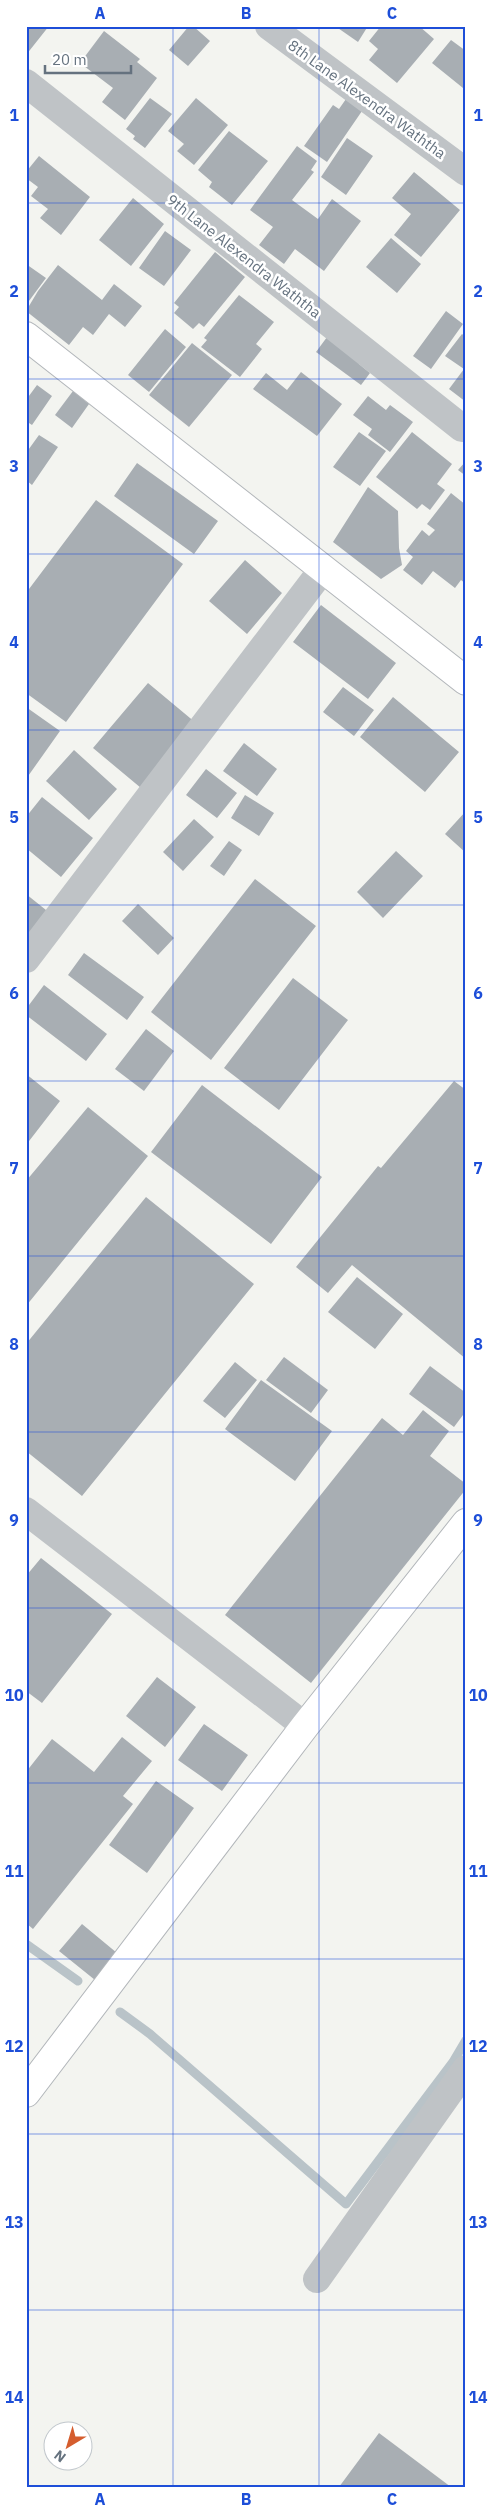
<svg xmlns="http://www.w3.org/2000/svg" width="492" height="2513" font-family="'IBM Plex Sans',sans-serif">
<rect width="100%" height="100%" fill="#f3f4f0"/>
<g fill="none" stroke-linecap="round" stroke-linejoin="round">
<!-- stream -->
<path stroke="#b9c3c8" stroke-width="9" d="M26,1944L78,1981
M120,2012L150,2034L346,2204L453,2062L466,2040"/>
</g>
<!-- building -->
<path fill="#a8aeb3" d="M26,26H49L26,55Z
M189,26H193L210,41L188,66L169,50Z
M335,26H368L358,42Z
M381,26H419L434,39L397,83L369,60L378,49L369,41Z
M104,31L140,59L137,62L157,78L125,120L102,102L113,88L80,63Z
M451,40L466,51V85L463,88L432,63Z
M150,98L172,114L145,148L133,139L135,136L126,129Z
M196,98L228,125L194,165L177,151L184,144L168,131Z
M346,99L362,111L327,162L304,146L333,105L339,109Z
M229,131L268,161L232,205L209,187L212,182L198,170Z
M347,138L373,156L346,195L321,177Z
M297,146L317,161L311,170L314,172L292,200L318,219L332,199L361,221L324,271L295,249L284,264L259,245L273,227L250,210Z
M39,156L90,197L61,235L40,218L48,209L31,196L38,187L26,178V172Z
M414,172L460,210L421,257L394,235L411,214L392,198Z
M133,198L164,224L131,266L99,240Z
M165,231L191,250L164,286L139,268Z
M391,238L421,264L397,293L366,267Z
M215,252L245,277L204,327L199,323L193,329L174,313L179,307L174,303Z
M26,264L46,278L26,305Z
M58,265L102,300L114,284L142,306L125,327L109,314L93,335L83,327L69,345L26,311L38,291Z
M239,295L274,322L256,344L262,349L240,377L201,347L207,340L204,338Z
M446,311L463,324L431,369L413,356Z
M165,329L186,347L149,392L128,375Z
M330,333L364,358L359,364L370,373L361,385L316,352Z
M462,334L466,337V402L449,389L464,369L445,356Z
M192,343L232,375L189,427L149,395Z
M301,372L342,404L317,436L253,389L266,373L287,390Z
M37,385L52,396L32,425L26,421V400Z
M73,391L89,404L72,428L55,415Z
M368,396L386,410L390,405L413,422L390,452L368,435L372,429L353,415Z
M359,432L386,451L360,486L333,467Z
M412,432L452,464L437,484L445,490L430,510L422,504L417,509L376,477Z
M39,435L58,447L32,485L26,480V453Z
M466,461V476L458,470Z
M137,463L218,521L194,554L114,496Z
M368,487L398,511L399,548L402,565L381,579L333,542Z
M451,493L466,505V584L461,580L455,588L433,571L422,585L403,570L413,557L406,551L422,530L429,536L435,530L427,524Z
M96,500L183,564L66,722L26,693V593Z
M245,560L282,593L247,634L209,601Z
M321,605L396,663L368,699L293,642Z
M148,683L196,723L141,788L93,748Z
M343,687L374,710L354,736L323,712Z
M393,697L459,752L425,792L360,737Z
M26,707L60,731L26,779Z
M244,743L277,769L257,796L223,771Z
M74,750L117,789L89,820L46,781Z
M206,769L237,793L217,818L186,795Z
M245,795L274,813L259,836L231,818Z
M42,797L93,838L61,877L26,848V817Z
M466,811V853L445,834Z
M194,819L214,837L183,871L163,852Z
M229,841L242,850L224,876L210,866Z
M396,851L423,876L383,918L357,892Z
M255,879L316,926L211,1060L151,1012Z
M26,894L51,914L26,945Z
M138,904L174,938L158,955L122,921Z
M84,953L144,997L127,1020L68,975Z
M293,978L348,1020L279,1110L224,1068Z
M44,985L107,1034L86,1061L26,1015V1009Z
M146,1029L174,1051L144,1091L115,1069Z
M26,1074L60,1101L26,1145Z
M454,1081L466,1090V1359L352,1265L328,1293L296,1267L378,1166L381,1168Z
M202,1085L322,1177L271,1244L151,1152Z
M88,1107L148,1156L26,1306V1181Z
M146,1197L254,1284L82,1496L26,1451V1344Z
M357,1277L403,1314L375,1349L328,1312Z
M284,1357L328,1390L311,1413L266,1380Z
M235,1362L257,1380L225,1418L203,1401Z
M430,1366L466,1393V1411L454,1427L409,1394Z
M261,1380L332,1431L295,1481L225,1429Z
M423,1410L449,1431L430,1456L466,1484V1489L311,1683L225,1615L382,1418L403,1435Z
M41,1558L112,1614L42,1703L26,1691V1576Z
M157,1677L196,1707L165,1747L126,1716Z
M204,1724L248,1755L222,1791L178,1760Z
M122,1737L152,1761L123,1796L133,1804L33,1929L26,1923V1772L52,1739L94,1772Z
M156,1781L194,1808L147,1873L109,1845Z
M82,1924L117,1953L95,1980L59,1951Z
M379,2433L451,2487H339Z"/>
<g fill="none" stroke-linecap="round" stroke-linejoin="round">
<!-- secondary casing -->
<g stroke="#b2b6ba" stroke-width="30">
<path id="secondary" d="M26,336L466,681
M26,2093L305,1726L466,1523"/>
</g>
<!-- street -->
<path stroke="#bfc3c6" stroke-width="28" d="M269,26L466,172
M26,83L462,428
M26,959L323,569
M26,1511L305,1726
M317,2279L466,2069"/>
<!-- secondary -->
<use href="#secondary" stroke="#fff" stroke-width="28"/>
</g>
<!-- grid -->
<path fill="none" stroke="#1d4ed8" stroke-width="1" stroke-opacity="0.55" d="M173,26V2487M319,26V2487M26,203H466M26,379H466M26,554H466M26,730H466M26,905H466M26,1081H466M26,1256H466M26,1432H466M26,1608H466M26,1783H466M26,1959H466M26,2134H466M26,2310H466"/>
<g text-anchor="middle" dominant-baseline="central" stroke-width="5" stroke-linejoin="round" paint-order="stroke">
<!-- street labels -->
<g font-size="15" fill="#65727f" stroke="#fff">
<text transform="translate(367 99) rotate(36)">8th Lane Alexendra Waththa</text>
<text transform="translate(244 256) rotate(38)">9th Lane Alexendra Waththa</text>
</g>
</g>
<!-- border -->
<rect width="492" height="2513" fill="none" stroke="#ffffff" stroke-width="55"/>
<!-- north arrow -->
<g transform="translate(68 2446) rotate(218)"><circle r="24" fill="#ffffff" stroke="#c1c7cc"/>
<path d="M0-4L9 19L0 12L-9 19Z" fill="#d55d2e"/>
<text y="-8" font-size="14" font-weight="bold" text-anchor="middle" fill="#65727f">N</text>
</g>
<!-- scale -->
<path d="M45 65v8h86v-8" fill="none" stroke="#65727f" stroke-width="2.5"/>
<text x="52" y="65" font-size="15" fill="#65727f" stroke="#ffffff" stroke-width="4" paint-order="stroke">20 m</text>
<rect x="28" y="28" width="436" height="2458" fill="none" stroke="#1d4ed8" stroke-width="2"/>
<g font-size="16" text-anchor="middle" font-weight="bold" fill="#1d4ed8">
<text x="100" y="19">A</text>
<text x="246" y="19">B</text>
<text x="392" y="19">C</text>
<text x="14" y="121">1</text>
<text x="478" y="121">1</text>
<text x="14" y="297">2</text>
<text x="478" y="297">2</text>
<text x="14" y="472">3</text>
<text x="478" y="472">3</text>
<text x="14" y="648">4</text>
<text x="478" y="648">4</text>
<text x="14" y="823">5</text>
<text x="478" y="823">5</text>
<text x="14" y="999">6</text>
<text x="478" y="999">6</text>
<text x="14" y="1174">7</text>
<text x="478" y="1174">7</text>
<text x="14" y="1350">8</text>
<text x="478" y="1350">8</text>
<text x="14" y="1526">9</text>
<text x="478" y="1526">9</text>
<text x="14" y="1701">10</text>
<text x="478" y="1701">10</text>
<text x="14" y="1877">11</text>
<text x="478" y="1877">11</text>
<text x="14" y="2052">12</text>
<text x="478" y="2052">12</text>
<text x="14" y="2228">13</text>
<text x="478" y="2228">13</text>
<text x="14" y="2403">14</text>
<text x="478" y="2403">14</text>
<text x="100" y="2505">A</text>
<text x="246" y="2505">B</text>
<text x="392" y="2505">C</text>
</g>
</svg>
